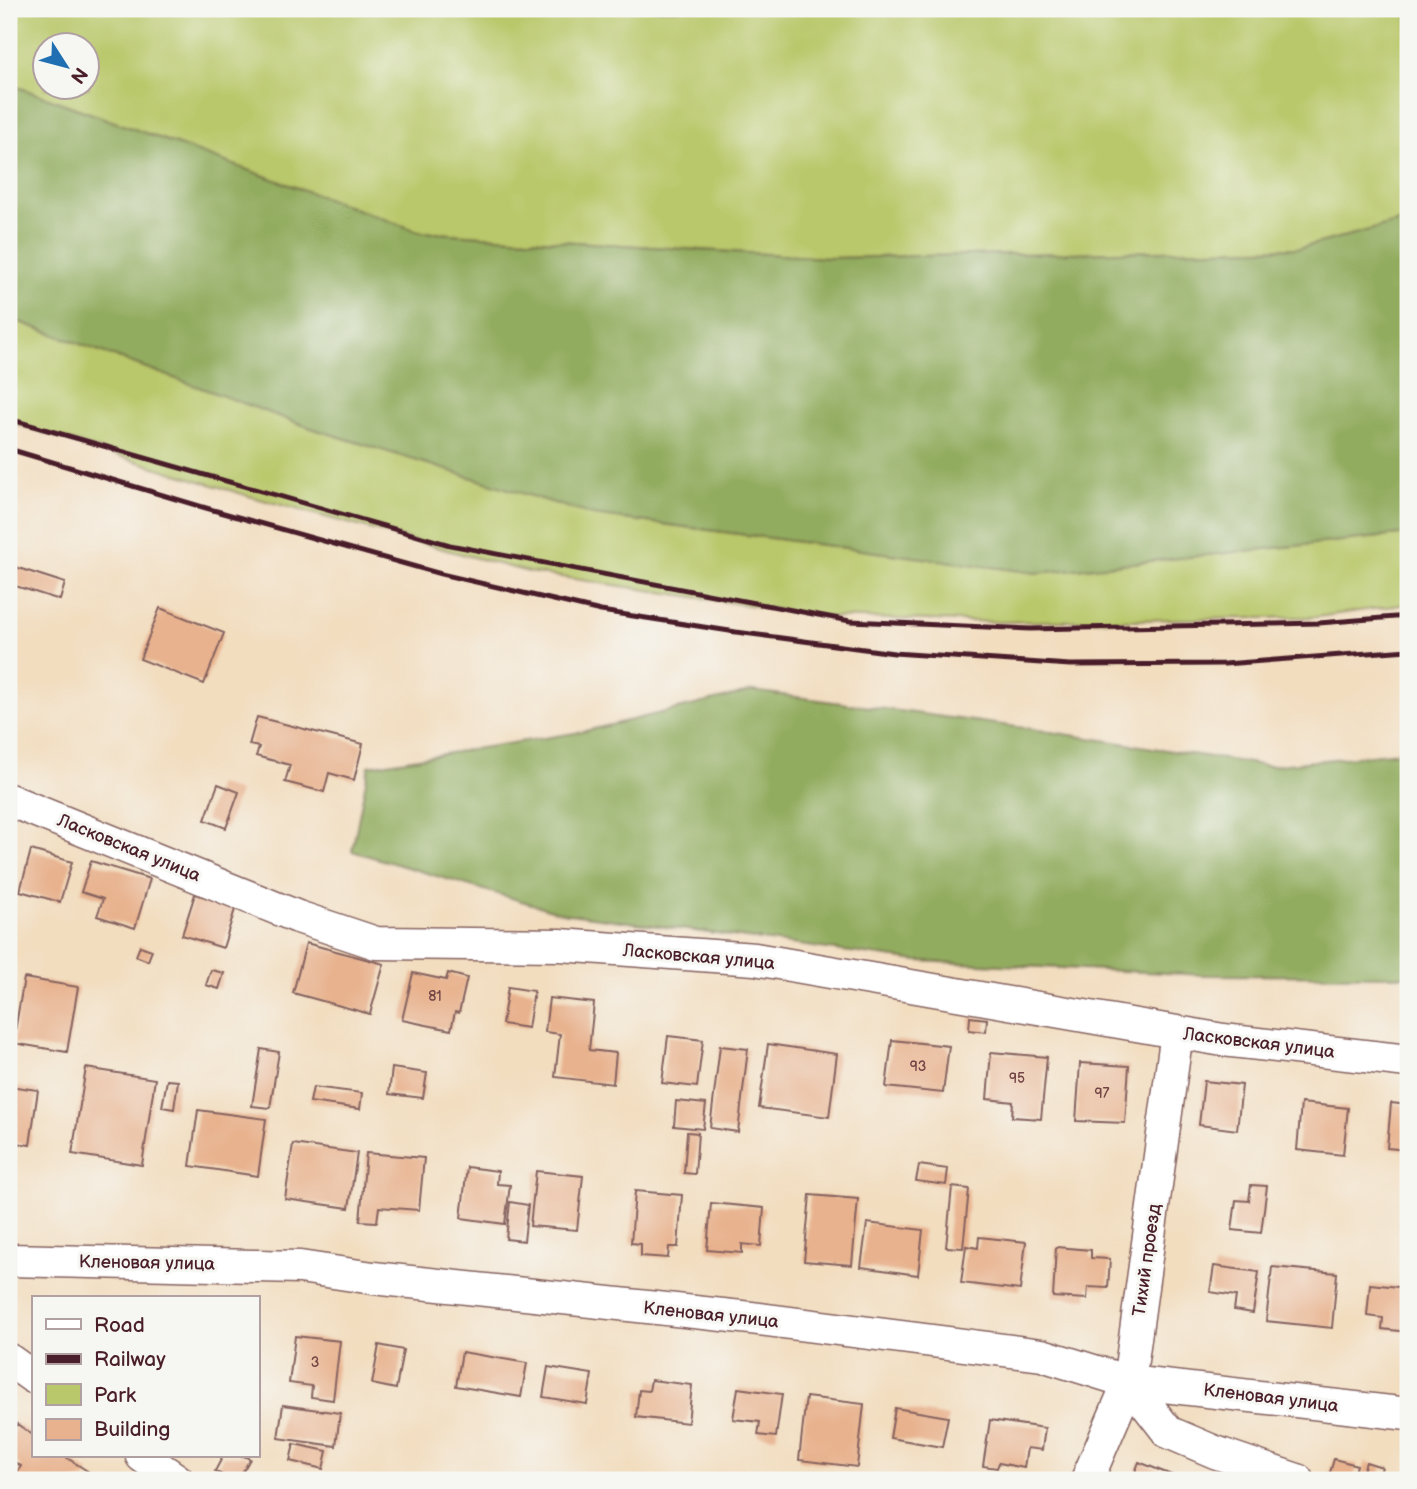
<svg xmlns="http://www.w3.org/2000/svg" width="1417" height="1489" font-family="'Balsamiq Sans',sans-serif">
<rect width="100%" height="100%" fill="#f6f6f2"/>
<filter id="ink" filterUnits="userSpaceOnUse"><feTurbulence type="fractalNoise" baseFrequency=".0143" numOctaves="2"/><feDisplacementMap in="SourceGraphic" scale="14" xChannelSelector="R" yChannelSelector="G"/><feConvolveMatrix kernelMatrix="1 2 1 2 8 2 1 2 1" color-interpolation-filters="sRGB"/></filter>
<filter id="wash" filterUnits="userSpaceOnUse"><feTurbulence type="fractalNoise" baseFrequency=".00686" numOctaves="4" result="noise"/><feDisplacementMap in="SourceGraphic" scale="28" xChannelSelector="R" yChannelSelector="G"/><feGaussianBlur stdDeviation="1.57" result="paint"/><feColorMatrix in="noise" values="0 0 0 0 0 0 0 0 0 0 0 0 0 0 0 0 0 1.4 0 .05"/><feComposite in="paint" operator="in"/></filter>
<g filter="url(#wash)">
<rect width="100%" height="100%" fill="#f2ddbf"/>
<!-- green -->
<path fill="#b9c86a" stroke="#82744a" stroke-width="2" fill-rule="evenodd" d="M9,9H1408V220L1300,248L828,258L420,232L9,84ZM46,46H88V88H46Z
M9,318L314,429L593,515L1037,573L1408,534V604L1317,617L1000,622L827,617L528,572L252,497L9,422Z"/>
<!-- forest -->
<path fill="#92ac5e" stroke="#6e6644" stroke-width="2" d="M9,84L420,232L828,258L1300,248L1408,220V534L1037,573L593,515L314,429L9,318Z
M753,691L1032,729L1268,766L1408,751V976L1206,975L917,961L562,913L352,851L369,766L581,732Z"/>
<g id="blocks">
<!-- building -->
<path fill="#e8b28e" d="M9,565L65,583L60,600L9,584Z
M160,608L224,633L204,684L140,659Z
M257,717L363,744L354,780L329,773L324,792L285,782L290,765L256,756L259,747L249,745Z
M218,784L239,792L226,828L205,820Z
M31,850L72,862L60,902L20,891Z
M91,861L150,879L135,928L97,916L103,899L81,892Z
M195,894L236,906L223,948L182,935Z
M306,943L384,964L370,1014L293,993Z
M140,946L152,950L148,961L136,956Z
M211,970L224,973L219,989L206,985Z
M413,973L446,980L448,973L467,978L459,1013L455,1012L451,1030L402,1020Z
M24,978L78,987L67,1052L13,1043Z
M508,987L534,991L528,1028L502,1024Z
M549,998L594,1003L589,1050L616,1053L613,1084L555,1077L560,1034L545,1032Z
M970,1017L987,1019L986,1032L969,1030Z
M668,1036L703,1040L697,1087L662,1083Z
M892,1040L949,1046L943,1093L886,1087Z
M768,1044L837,1054L829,1117L759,1108Z
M720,1046L748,1049L738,1132L710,1128Z
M261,1049L279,1052L270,1108L252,1106Z
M991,1052L1047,1057L1041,1119L1012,1117L1013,1102L987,1099Z
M1080,1063L1129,1066L1125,1123L1076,1121Z
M86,1068L155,1079L142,1165L72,1154Z
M392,1068L427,1073L423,1098L389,1094Z
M167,1080L178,1081L174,1109L162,1107Z
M1204,1081L1242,1085L1237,1130L1199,1125Z
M9,1086L38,1090L30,1145L9,1142Z
M313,1087L362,1093L360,1109L310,1102Z
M676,1101L706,1104L703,1129L674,1126Z
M1301,1103L1348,1108L1343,1155L1297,1150Z
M1391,1103L1408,1105V1150L1387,1148Z
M198,1110L266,1119L258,1176L190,1166Z
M687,1132L698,1133L695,1174L684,1173Z
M293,1144L357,1153L349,1208L285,1199Z
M366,1153L424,1158L419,1210L379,1207L377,1222L360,1221Z
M919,1165L948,1169L946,1185L916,1181Z
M467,1167L498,1171L497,1184L510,1185L505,1224L461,1218Z
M536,1171L583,1176L577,1230L530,1226Z
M1251,1185L1267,1186L1261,1233L1232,1230L1236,1200L1249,1201Z
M952,1187L969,1189L963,1248L946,1247Z
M635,1191L682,1195L678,1247H669L668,1258L641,1256V1244L631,1243Z
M810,1195L858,1199L852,1265L804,1261Z
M510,1202L528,1205L524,1241L506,1239Z
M711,1203L764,1208L761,1246L742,1244V1253L707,1250Z
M867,1223L923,1230L918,1275L861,1267Z
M979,1237L1026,1242L1020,1290L961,1283L966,1246L978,1248Z
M1056,1247L1091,1250V1258L1110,1259L1108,1288L1088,1287L1087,1299L1053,1297Z
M1214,1266L1259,1272L1253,1313L1234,1310L1236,1296L1210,1292Z
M1272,1267L1337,1273L1332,1328L1266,1321Z
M1370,1284L1408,1288V1332L1382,1329L1383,1318L1367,1316Z
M295,1336L340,1341L333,1400L311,1397L312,1386L289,1383Z
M379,1345L403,1350L396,1389L372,1384Z
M462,1352L527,1363L521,1397L456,1386Z
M548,1367L592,1374L587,1404L543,1397Z
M651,1380L692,1385L688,1423L636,1417L639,1390L649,1391Z
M738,1388L782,1394L776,1437L758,1435L760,1422L733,1419Z
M806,1397L864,1404L857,1467L799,1460Z
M283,1405L340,1413L336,1446L278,1438Z
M895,1408L948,1417L942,1447L890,1438Z
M990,1420L1045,1428L1042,1450L1027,1448L1024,1468L999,1463L997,1468L983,1466Z
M17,1424L33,1435V1456H64L89,1472L84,1480H12L21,1466L9,1458V1436Z
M294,1444L327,1451L323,1469L290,1461Z
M223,1456H244L250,1459L238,1480H231L215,1471Z
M1334,1459L1357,1465L1353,1480L1329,1476Z
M1139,1462L1184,1480H1132Z
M1366,1462L1382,1467L1378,1480H1360Z"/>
</g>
</g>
<g filter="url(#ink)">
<use href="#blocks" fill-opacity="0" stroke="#85625f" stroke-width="2"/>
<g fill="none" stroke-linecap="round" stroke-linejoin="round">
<!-- minor casing -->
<g stroke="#85625f" stroke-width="35">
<path id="minor" d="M9,800L298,917L376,943L560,945L755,959L1223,1040L1408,1061
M9,1260L300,1267L373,1278L751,1318L1042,1355L1129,1382L1408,1414
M9,1360L33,1377
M1129,1382L1168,1432L1215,1452L1297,1480
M142,1456L177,1480
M1087,1480L1129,1382L1177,1032"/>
</g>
<!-- minor -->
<use href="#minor" stroke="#fff" stroke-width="32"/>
<!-- rail -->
<path stroke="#4a1f2b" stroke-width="5" d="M9,419L450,545L850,621L1030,629L1319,623L1408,616
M9,449L206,508L441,574L601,611L736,632L894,653L1070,665L1224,664L1408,650"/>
</g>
</g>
<g text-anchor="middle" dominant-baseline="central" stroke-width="6" stroke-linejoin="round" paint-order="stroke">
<!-- number labels -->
<g font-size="14" fill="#724444">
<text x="435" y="996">81</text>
<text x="918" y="1066">93</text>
<text x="1017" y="1078">95</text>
<text x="1102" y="1093">97</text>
<text x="315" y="1362">3</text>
</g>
<!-- street labels -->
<g font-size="18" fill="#4a1f2b" stroke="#f6f6f2">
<text transform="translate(129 848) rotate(22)">Ласковская улица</text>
<text transform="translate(699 957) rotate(5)">Ласковская улица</text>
<text transform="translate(1259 1043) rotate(7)">Ласковская улица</text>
<text transform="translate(1147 1260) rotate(-82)">Тихий проезд</text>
<text transform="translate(147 1263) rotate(1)">Кленовая улица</text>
<text transform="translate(711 1315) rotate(6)">Кленовая улица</text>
<text transform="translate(1271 1398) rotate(7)">Кленовая улица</text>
</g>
</g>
<!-- margin -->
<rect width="1417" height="1489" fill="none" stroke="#f6f6f2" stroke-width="35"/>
<!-- legend -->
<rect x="32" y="1296" width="228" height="161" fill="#f6f6f2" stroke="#b1a0a2" stroke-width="2"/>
<rect x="46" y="1319" width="35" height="10" fill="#ffffff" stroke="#b1a0a2" stroke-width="2"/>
<text x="94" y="1332" font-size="21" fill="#4a1f2b">Road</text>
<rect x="46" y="1354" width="35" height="10" fill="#4a1f2b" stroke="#b1a0a2" stroke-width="2"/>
<text x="94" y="1366" font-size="21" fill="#4a1f2b">Railway</text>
<rect x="46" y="1384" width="35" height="21" fill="#b9c86a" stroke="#b1a0a2" stroke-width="2"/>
<text x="94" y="1402" font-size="21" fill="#4a1f2b">Park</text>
<rect x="46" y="1419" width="35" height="21" fill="#e8b28e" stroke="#b1a0a2" stroke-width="2"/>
<text x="94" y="1436" font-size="21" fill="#4a1f2b">Building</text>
<!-- north arrow -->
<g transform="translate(66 66) rotate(126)"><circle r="33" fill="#f6f6f2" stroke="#b1a0a2" stroke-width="2"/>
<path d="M0-5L12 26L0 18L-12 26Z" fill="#1f6fb2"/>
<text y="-10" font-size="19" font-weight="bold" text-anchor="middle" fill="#4a1f2b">N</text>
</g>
</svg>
